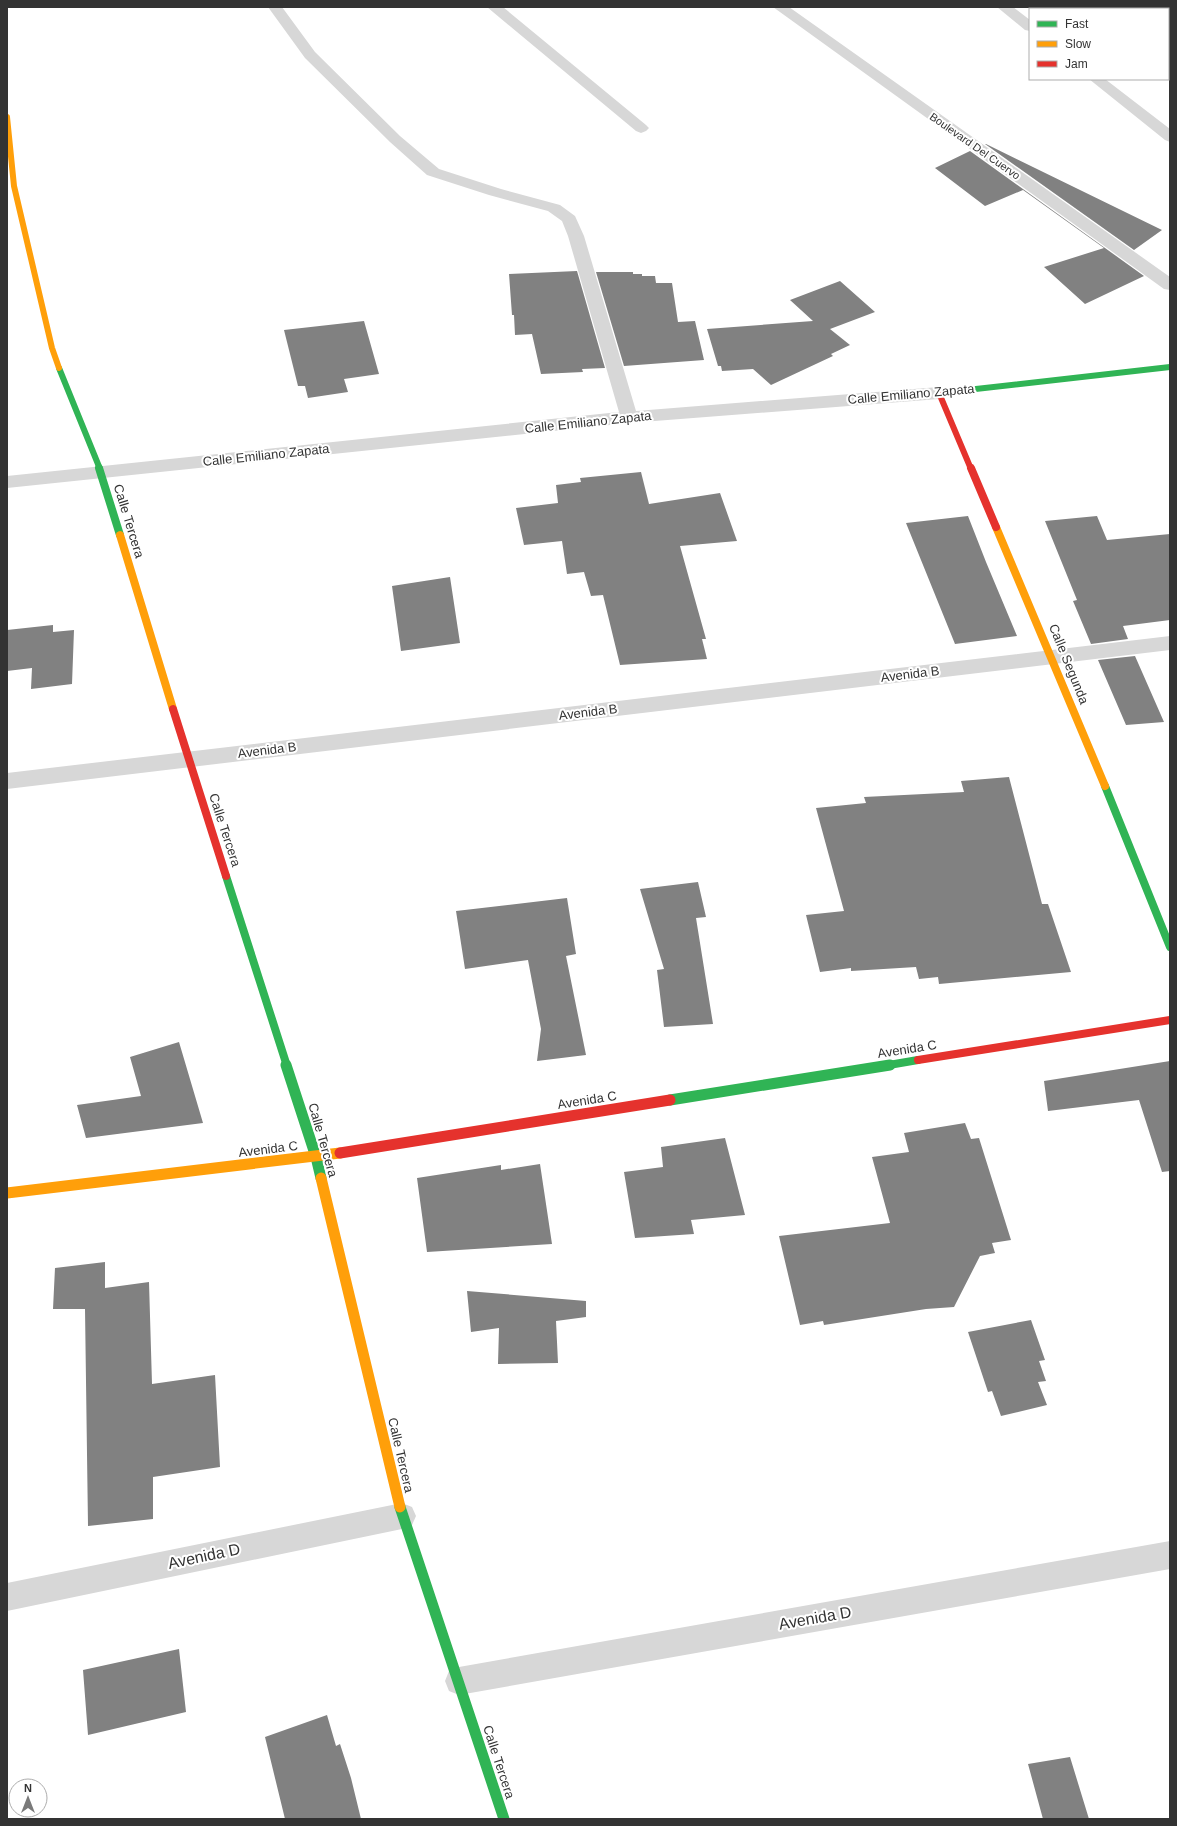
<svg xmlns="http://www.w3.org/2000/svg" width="1177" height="1826" font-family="Arial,sans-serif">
<rect width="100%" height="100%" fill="#fff"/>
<!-- building -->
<path fill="#818181" d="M985,144H986L1162,230L1134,250Z
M970,151L1144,276L1085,304L1044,267L1104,248L1023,190L985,206L935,168Z
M577,271L605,368L582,369L583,372L541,374L532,334L515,335L514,315H512L509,274Z
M596,272H633V274H642V276H655L656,283H672L678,322L695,321L704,360L624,366Z
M840,281L875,312L830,329L850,345L831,354L833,356L771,385L753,369L722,371L721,366H718L707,329L813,321L790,300Z
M364,321L379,374L344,379L348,392L308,398L305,386H298L284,330Z
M641,472L649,504L720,493L737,541L680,546L706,639H702L707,659L620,665L603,595L591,596L584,572L567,574L562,541L524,545L516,508L558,503L556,485L581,482L580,478Z
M968,516L986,562L1017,636L955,644L906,523Z
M1097,516L1107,540L1170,534V620L1123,626L1128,639L1091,644L1073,601L1077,600L1045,521Z
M450,577L460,643L401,651L392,586Z
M53,625V632L74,630L72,684L31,689L32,668L7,671V630Z
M1135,656L1164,722L1126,725L1098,660Z
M1009,777L1042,904H1048L1071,972L939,984L938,977L919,979L916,967L851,971V968L820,972L806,915L844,911L816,808L866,803L864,797L964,792L961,781Z
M698,882L706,917L696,918L713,1024L664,1027L657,970L664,969L640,889Z
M567,898L576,954L566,956L586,1055L537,1061L541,1029L528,960L465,969L456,911Z
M179,1042L203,1123L86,1138L77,1105L141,1096L130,1057Z
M1170,1061V1171L1162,1172L1139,1100L1048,1111L1044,1081Z
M965,1123L971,1139L979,1138L1011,1240L992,1243L995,1253L980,1256L954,1307L926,1309L824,1325L823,1321L800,1325L779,1236L890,1223L872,1157L909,1152L904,1133Z
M725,1138L745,1215L691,1220L694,1234L635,1238L624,1172L663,1167L661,1147Z
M540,1164L552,1244L427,1252L417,1178L501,1165V1170Z
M105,1262V1288L149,1282L152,1384L215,1375L220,1467L153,1477V1519L88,1526L85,1309H53L55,1268Z
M467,1291L586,1301V1317L556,1321L558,1363L498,1364L499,1328L471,1332Z
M1031,1320L1045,1360L1039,1361L1046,1381L1038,1382L1047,1405L1001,1416L992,1391L988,1392L968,1332Z
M179,1649L186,1712L88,1735L83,1670Z
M327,1715L336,1746L340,1744L351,1778L361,1819H285L265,1737Z
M1070,1757L1089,1819H1043L1028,1764Z"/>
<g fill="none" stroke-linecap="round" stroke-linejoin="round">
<!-- street -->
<path fill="#d7d7d7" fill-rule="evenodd" d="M268,7H282L315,52L400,136L439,169L501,189L560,205L575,216L584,236L636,411L939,387L945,389L948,393L945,397L939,399L629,423L7,488V476L619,412L568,236L562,221L548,211L489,195L427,175L390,142L305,58Z
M487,7H503L646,125L649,128L646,131L641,133L636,131Z
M773,7H789L1170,277V290L1164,289Z
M997,7H1013L1030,20V31L1025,30Z
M1089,79H1105L1170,129V142L1165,140Z
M1170,636V650L7,789V773Z
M402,1503L412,1507L416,1516L412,1525L402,1529L7,1611V1583Z
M1170,1541V1569L459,1695L449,1691L445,1681L449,1671L459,1667Z"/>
<!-- fast-far2 -->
<path stroke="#30b455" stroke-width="6" d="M59,368L100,469
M958,391L1170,367"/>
<!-- fast-far1 -->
<path stroke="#30b455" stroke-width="8" d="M99,468L120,535
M1105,786L1170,947
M226,876L287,1066
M883,1066L918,1060"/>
<!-- fast -->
<path stroke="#30b455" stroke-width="11" d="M286,1065L316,1157L321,1178
M670,1100L890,1065
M400,1507L504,1819"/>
<!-- slow-far2 -->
<path stroke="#ff9f0a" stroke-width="6" d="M7,117L14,186L52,348L59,368"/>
<!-- slow-far1 -->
<path stroke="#ff9f0a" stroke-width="8" d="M996,527L1105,786
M120,535L173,709"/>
<!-- slow -->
<path stroke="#ff9f0a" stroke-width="11" d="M321,1178L400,1507
M7,1193L340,1153"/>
<!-- jam-far2 -->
<path stroke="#e5322d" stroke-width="6" d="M958,391L939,393L971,469"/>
<!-- jam-far1 -->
<path stroke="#e5322d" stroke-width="8" d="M971,468L996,527
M173,709L226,876
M918,1060L1170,1020"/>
<!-- jam -->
<path stroke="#e5322d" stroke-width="11" d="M340,1153L670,1100"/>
</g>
<g text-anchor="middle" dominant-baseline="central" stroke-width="4" stroke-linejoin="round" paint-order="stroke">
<!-- far-street labels -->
<g font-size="11" fill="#333" stroke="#fff">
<text transform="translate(975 146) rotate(35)">Boulevard Del Cuervo</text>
</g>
<!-- street labels -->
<g font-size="13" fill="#333" stroke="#fff">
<text transform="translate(911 394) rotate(-5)">Calle Emiliano Zapata</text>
<text transform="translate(588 422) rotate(-6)">Calle Emiliano Zapata</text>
<text transform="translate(266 455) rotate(-6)">Calle Emiliano Zapata</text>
<text transform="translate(129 521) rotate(73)">Calle Tercera</text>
<text transform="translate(1069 664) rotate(68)">Calle Segunda</text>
<text transform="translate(910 674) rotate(-7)">Avenida B</text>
<text transform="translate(588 712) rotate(-7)">Avenida B</text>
<text transform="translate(267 750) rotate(-7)">Avenida B</text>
<text transform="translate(225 830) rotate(72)">Calle Tercera</text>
<text transform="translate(907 1049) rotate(-9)">Avenida C</text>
<text transform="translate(587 1100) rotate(-9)">Avenida C</text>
<text transform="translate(323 1140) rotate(74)">Calle Tercera</text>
<text transform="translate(268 1149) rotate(-7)">Avenida C</text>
<text transform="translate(401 1455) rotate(77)">Calle Tercera</text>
<text transform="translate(499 1762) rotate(72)">Calle Tercera</text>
</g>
<!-- near-street labels -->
<g font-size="16" fill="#333" stroke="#fff">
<text transform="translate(204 1556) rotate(-12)">Avenida D</text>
<text transform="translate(815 1618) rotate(-10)">Avenida D</text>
</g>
</g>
<!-- border -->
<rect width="1177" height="1826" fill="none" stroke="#333333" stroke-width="16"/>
<!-- legend -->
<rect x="1029" y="8" width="140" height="72" fill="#ffffff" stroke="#adadad"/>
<rect x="1037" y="21" width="20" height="6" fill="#30b455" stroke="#adadad"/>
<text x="1065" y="28" font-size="12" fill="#333333">Fast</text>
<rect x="1037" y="41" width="20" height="6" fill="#ff9f0a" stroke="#adadad"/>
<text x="1065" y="48" font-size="12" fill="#333333">Slow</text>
<rect x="1037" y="61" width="20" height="6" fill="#e5322d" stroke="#adadad"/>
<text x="1065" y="68" font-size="12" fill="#333333">Jam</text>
<!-- north arrow -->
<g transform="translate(28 1798)"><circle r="19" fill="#ffffff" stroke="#adadad"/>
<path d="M0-3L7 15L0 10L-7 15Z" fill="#7a7a7a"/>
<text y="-6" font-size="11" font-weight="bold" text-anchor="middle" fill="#333333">N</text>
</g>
</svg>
